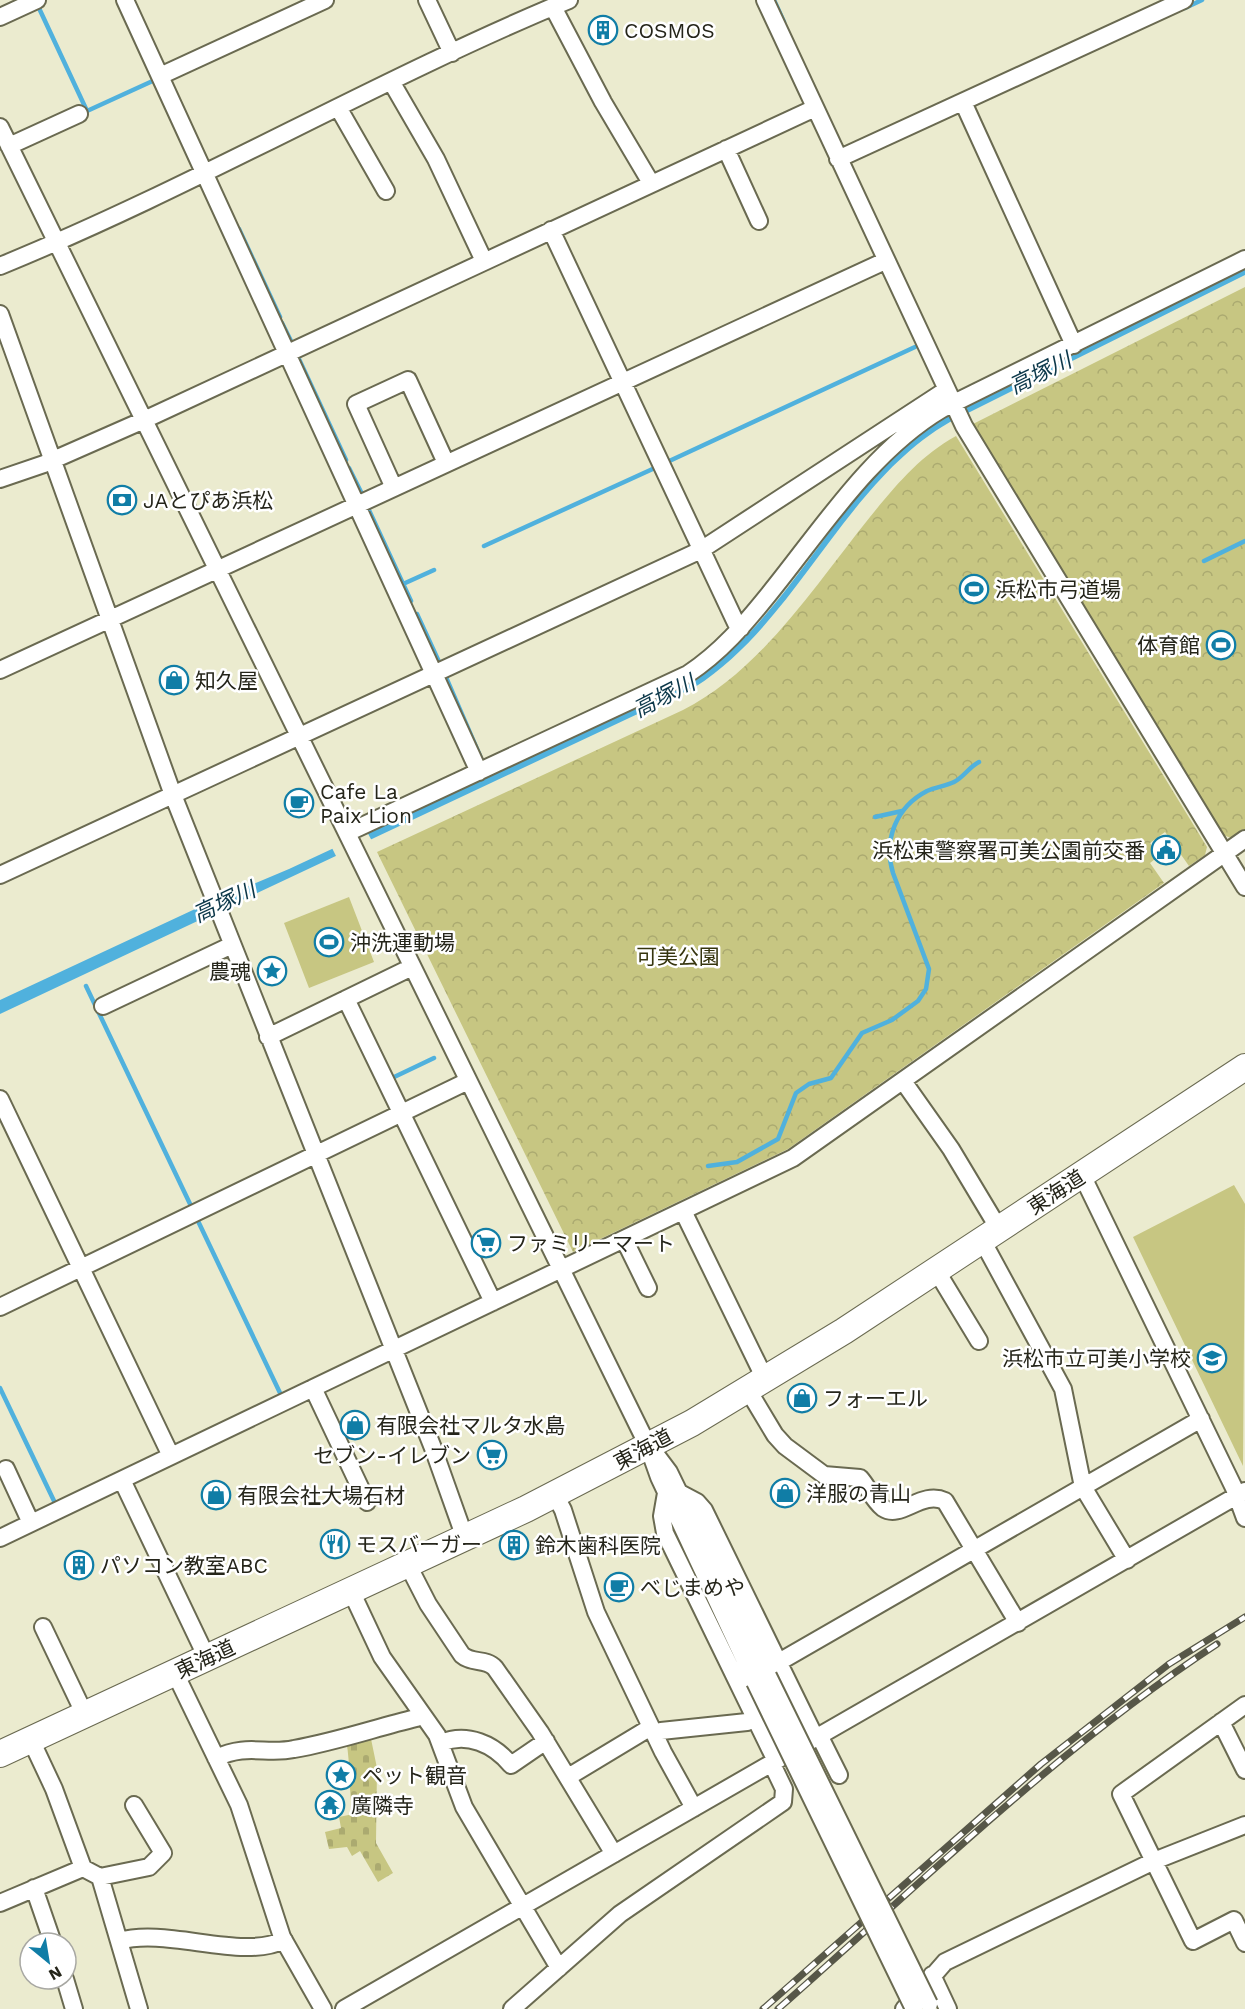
<svg xmlns="http://www.w3.org/2000/svg" width="1245" height="2009" font-family="'Work Sans','Noto Sans JP',sans-serif">
<defs>
<pattern id="cemetery-stones" width="16" height="16" patternUnits="userSpaceOnUse" patternTransform="scale(1.5)"><rect width="16" height="16" fill="#c7c682"/><path d="M2 7V4a2 2 0 0 1 4 0v3zM10 15v-3a2 2 0 0 1 4 0v3z" fill="#abaa70"/></pattern>
<pattern id="park-crowns" width="20" height="18" patternUnits="userSpaceOnUse" patternTransform="scale(1.5)"><rect width="20" height="18" fill="#c7c682"/><path d="M2 6a3 3 0 1 1 6 0M12 15a3 3 0 1 1 6 0" fill="none" stroke="#abaa70"/></pattern>
</defs>
<rect width="100%" height="100%" fill="#ebebcf"/>
<!-- green -->
<path fill="#c7c682" d="M349,897L374,962L309,988L284,923Z
M1234,1185L1245,1204L1243,1466L1133,1237Z"/>
<!-- cemetery -->
<path fill="url(#cemetery-stones)" d="M370,1734L377,1768L376,1843L393,1873L378,1882L360,1851L352,1856L347,1847L329,1849L325,1832L341,1828L339,1817L353,1814C348,1789 351,1765 346,1740Z"/>
<!-- park -->
<path fill="url(#park-crowns)" d="M1245,287V832L1234,839L1223,835L973,424Z
M956,436L1207,847L1205,855L1189,866L1165,832L1150,843L1159,856L1150,863L1164,883L788,1149L573,1252L377,852L683,710C761,671 816,584 870,517C896,485 920,456 956,436Z"/>
<!-- water -->
<path fill="#50b1dd" d="M1245,268V275L950,422C844,483 798,621 695,687L0,1014V1000L208,903L289,869L692,681C795,615 840,480 946,416Z"/>
<!-- pier -->
<path fill="#ebebcf" d="M366,830L372,841L337,858L331,846Z"/>
<g fill="none" stroke-linecap="round" stroke-linejoin="round">
<!-- stream -->
<path stroke="#50b1dd" stroke-width="4.5" d="M774,0L784,22
M38,6L87,111L157,79
M1185,8L1202,0
M239,229L280,317
M282,323L291,341
M298,357L346,460
M665,463L915,347
M349,468L362,494
M368,508L411,601
M484,546L657,467
M1204,561L1245,541
M403,584L434,570
M417,614L440,664
M445,675L480,756
M875,817L902,811
M86,986L191,1206
M390,1079L434,1058
M708,1166L737,1162L778,1139L796,1093L809,1084L831,1078L862,1033L892,1020L918,1001L926,989L929,969L893,873C883,840 896,807 927,791C936,787 946,786 954,782C964,777 969,767 979,762
M198,1221L281,1395
M0,1388L55,1503"/>
<!-- minor casing -->
<g stroke="#6a6a51" stroke-width="20">
<path id="minor" d="M125,0L479,772
M427,0L452,53
M765,0L964,426L1245,887
M553,7L603,102L651,183
M0,17L37,0
M160,76L325,0
M392,83L436,159L484,261
M963,102L1074,345
M339,109L386,191
M0,127L648,1446L659,1477L755,1682
M9,146L79,114
M726,149L759,221
M838,159L1184,0
M551,230L736,623L741,628
M0,266C194,187 376,80 569,0
M0,314L173,795L433,1448L465,1538
M0,479L44,464L144,420L815,108
M394,488L356,404L408,380L446,463
M0,670L885,261
M347,833L688,674C721,652 744,625 769,594C821,530 871,451 942,409L1245,259
M0,875L701,550L946,390
M346,999L493,1302
M103,1006L232,945
M268,1037L412,967
M903,1081L951,1149L999,1229
M0,1099L171,1456
M1082,1175L1234,1488L1245,1518
M683,1211L765,1379
M624,1239L648,1288
M982,1240L1063,1389L1083,1487L1127,1560
M936,1270L979,1341
M0,1307L468,1081
M313,1388L367,1502
M748,1390L775,1435L785,1446L824,1475L860,1478C868,1487 873,1500 883,1508C901,1520 921,1490 945,1501L1018,1623
M657,1456L669,1472L768,1676
M6,1469L31,1523
M122,1480L207,1658
M666,1493L662,1516L665,1533L776,1761
M680,1493L697,1502L704,1510L816,1739
M555,1495L563,1510L596,1612L663,1752L694,1808
M0,1538L793,1158L1245,839
M408,1565L428,1604L462,1655C472,1664 486,1658 495,1668L540,1732L614,1854
M351,1591L382,1657L437,1735L464,1807L559,1968
M43,1627L85,1715
M779,1662L1201,1419
M175,1673L239,1805L282,1937L323,2009
M1245,1705L1121,1794L1193,1941L1234,1920L1245,1943
M1221,1722L1245,1770
M654,1734L661,1731L747,1722L755,1718
M820,1737L839,1775
M31,1740L54,1789L83,1868L100,1877L149,1867L163,1853L134,1805
M441,1743C467,1732 494,1744 511,1765L546,1741
M216,1758C247,1743 266,1755 294,1749C335,1742 375,1728 416,1718L422,1714
M568,1777L651,1727
M100,1877L139,2009
M34,1888L53,1943
M0,1903L83,1868
M119,1941C167,1927 242,1961 284,1940
M932,1975L948,2009
M65,1979L74,2009
M344,2009L1245,1491
M512,2009L620,1914L783,1802L784,1789L772,1764
M904,2009L945,1962L1154,1861L1245,1825"/>
</g>
<!-- highway casing -->
<g stroke="#6a6a51" stroke-width="28">
<path id="highway" d="M0,1754L526,1509L692,1423L844,1331L1245,1067"/>
</g>
<!-- minor -->
<use href="#minor" stroke="#fff" stroke-width="16"/>
<!-- highway -->
<use href="#highway" stroke="#fff" stroke-width="26"/>
<!-- rail casing -->
<g stroke="#575748" stroke-width="7">
<path id="rail" d="M763,2009L1041,1764L1169,1664L1245,1617
M778,2009C920,1884 1058,1748 1217,1644"/>
</g>
<!-- rail -->
<use href="#rail" stroke="#fff" stroke-width="4.5" stroke-dasharray="14" stroke-linecap="butt"/>
<!-- minor-bridge casing -->
<g stroke="#6a6a51" stroke-width="20" stroke-linecap="butt">
<path id="minor-bridge" d="M768,1676L929,2004
M755,1682L914,2009"/>
</g>
<!-- minor-bridge -->
<use href="#minor-bridge" stroke="#fff" stroke-width="16"/>
</g>
<!-- icons -->
<defs>
<g id="building-ring" transform="scale(1.5)"><circle r="9.5" fill="#fff" stroke="#107da6" stroke-width="1.5"/><path d="M-4-6H4V6H1V3H-1V6H-4ZM-2.5-4.3h1.7v1.8h-1.7ZM.8-4.3h1.7v1.8H.8ZM-2.5-1h1.7V.8h-1.7ZM.8-1h1.7V.8H.8Z" fill="#107da6"/></g>
<g id="bank-ring" transform="scale(1.5)"><circle r="9.5" fill="#fff" stroke="#107da6" stroke-width="1.5"/><path d="M-6-4H6V4H-6ZM0-2.3a2.3 2.3 0 1 0 0 4.6a2.3 2.3 0 1 0 0-4.6Z" fill="#107da6"/></g>
<g id="stadium-ring" transform="scale(1.5)"><circle r="9.5" fill="#fff" stroke="#107da6" stroke-width="1.5"/><path d="M0-5a6.5 5 0 1 0 0 10a6.5 5 0 1 0 0-10ZM-3.5-1.8h7v3.6h-7Z" fill="#107da6"/></g>
<g id="shop-ring" transform="scale(1.5)"><circle r="9.5" fill="#fff" stroke="#107da6" stroke-width="1.5"/><path d="M-5-2.5h2.3a2.7 3.5 0 0 1 5.4 0H5L5.5 6h-11ZM-1.5-2.5h3a1.5 2.3 0 0 0-3 0Z" fill="#107da6"/></g>
<g id="cafe-ring" transform="scale(1.5)"><circle r="9.5" fill="#fff" stroke="#107da6" stroke-width="1.5"/><path d="M-5.5-4.5H6V0H3Q3 3.5 0 3.5H-2.5Q-5.5 3.5-5.5 0ZM3-3.2v2h1.7v-2ZM-6 4.5H4V6H-6Z" fill="#107da6"/></g>
<g id="civic-ring" transform="scale(1.5)"><circle r="9.5" fill="#fff" stroke="#107da6" stroke-width="1.5"/><path d="M-.6-6.5H3V-4.5H.6V-3L4-1V1h2V6H-6V1h2V-1L-.6-3ZM-1.2 2.5V6h2.4V2.5Z" fill="#107da6"/></g>
<g id="sight-ring" transform="scale(1.5)"><circle r="9.5" fill="#fff" stroke="#107da6" stroke-width="1.5"/><path d="M0-6L1.8-2.2L6-1.7L2.9 1.2L3.7 5.4L0 3.3L-3.7 5.4L-2.9 1.2L-6-1.7L-1.8-2.2Z" fill="#107da6"/></g>
<g id="supermarket-ring" transform="scale(1.5)"><circle r="9.5" fill="#fff" stroke="#107da6" stroke-width="1.5"/><path d="M-6-5.5h2.5l.6 2H6L4.5 2H-2.5L-4.4-4H-6ZM-1.5 3.2a1.3 1.3 0 1 0 .1 0ZM3 3.2a1.3 1.3 0 1 0 .1 0Z" fill="#107da6"/></g>
<g id="school-ring" transform="scale(1.5)"><circle r="9.5" fill="#fff" stroke="#107da6" stroke-width="1.5"/><path d="M0-5L7-2L0 1L-7-2ZM-4 1L0 2.5L4 1V4Q0 6-4 4Z" fill="#107da6"/></g>
<g id="restaurant-ring" transform="scale(1.5)"><circle r="9.5" fill="#fff" stroke="#107da6" stroke-width="1.5"/><path d="M-5-6h1v4h1v-4h1v4h1v-4h1v5L-1.5 .5V6h-2V.5L-5-1ZM5-6V6H3V1.5H1.5Q1.5-4 5-6Z" fill="#107da6"/></g>
<g id="temple-ring" transform="scale(1.5)"><circle r="9.5" fill="#fff" stroke="#107da6" stroke-width="1.5"/><path d="M0-6L5-2H3V0L6.5 2.5H4V6H1.5V3h-3V6H-4V2.5H-6.5L-3 0V-2H-5Z" fill="#107da6"/></g>
</defs>
<g fill-rule="evenodd">
<use href="#building-ring" x="603" y="30"/>
<use href="#bank-ring" x="122" y="500"/>
<use href="#stadium-ring" x="974" y="589"/>
<use href="#stadium-ring" x="1221" y="645"/>
<use href="#shop-ring" x="174" y="680"/>
<use href="#cafe-ring" x="299" y="803"/>
<use href="#civic-ring" x="1166" y="850"/>
<use href="#stadium-ring" x="329" y="942"/>
<use href="#sight-ring" x="272" y="971"/>
<use href="#supermarket-ring" x="486" y="1243"/>
<use href="#school-ring" x="1212" y="1358"/>
<use href="#shop-ring" x="802" y="1398"/>
<use href="#shop-ring" x="355" y="1425"/>
<use href="#supermarket-ring" x="492" y="1455"/>
<use href="#shop-ring" x="785" y="1493"/>
<use href="#shop-ring" x="216" y="1495"/>
<use href="#restaurant-ring" x="335" y="1544"/>
<use href="#building-ring" x="514" y="1545"/>
<use href="#building-ring" x="79" y="1565"/>
<use href="#cafe-ring" x="619" y="1587"/>
<use href="#sight-ring" x="341" y="1775"/>
<use href="#temple-ring" x="330" y="1805"/>
</g>
<g text-anchor="middle" dominant-baseline="central" stroke-width="5" stroke-linejoin="round" paint-order="stroke">
<!-- poi labels -->
<g font-size="21" fill="#25251a" stroke="#fff" text-anchor="start">
<text x="624" y="30">COSMOS</text>
<text x="143" y="500">JAとぴあ浜松</text>
<text x="995" y="589">浜松市弓道場</text>
<text x="1200" y="645" text-anchor="end">体育館</text>
<text x="195" y="680">知久屋</text>
<text x="320" y="791">Cafe La<tspan x="320" dy="24">Paix Lion</tspan></text>
<text x="1145" y="850" text-anchor="end">浜松東警察署可美公園前交番</text>
<text x="350" y="942">沖洗運動場</text>
<text x="251" y="971" text-anchor="end">農魂</text>
<text x="507" y="1243">ファミリーマート</text>
<text x="1191" y="1358" text-anchor="end">浜松市立可美小学校</text>
<text x="823" y="1398">フォーエル</text>
<text x="376" y="1425">有限会社マルタ水島</text>
<text x="471" y="1455" text-anchor="end">セブン-イレブン</text>
<text x="806" y="1493">洋服の青山</text>
<text x="237" y="1495">有限会社大場石材</text>
<text x="356" y="1544">モスバーガー</text>
<text x="535" y="1545">鈴木歯科医院</text>
<text x="100" y="1565">パソコン教室ABC</text>
<text x="640" y="1587">べじまめや</text>
<text x="362" y="1775">ペット観音</text>
<text x="351" y="1805">廣隣寺</text>
</g>
<!-- park labels -->
<g font-size="21" fill="#36350e" stroke="#fff">
<text x="678" y="956">可美公園</text>
</g>
<!-- street labels -->
<g font-size="21" fill="#25251a" stroke="#fff">
<text transform="translate(1056 1192) rotate(-33)">東海道</text>
<text transform="translate(643 1449) rotate(-28)">東海道</text>
<text transform="translate(205 1659) rotate(-25)">東海道</text>
</g>
<!-- water labels -->
<g font-size="22" font-style="italic" fill="#0b3749" stroke="#fff">
<text transform="translate(1040 373) rotate(-26)">高塚川</text>
<text transform="translate(664 696) rotate(-27)">高塚川</text>
<text transform="translate(224 902) rotate(-25)">高塚川</text>
</g>
</g>
<!-- north arrow -->
<g transform="translate(48 1961) rotate(150)"><circle r="28" fill="#ffffff" stroke="#a8a8a3" stroke-width="1.5"/>
<path d="M0-4.5L10 22L0 15L-10 22Z" fill="#107da6"/>
<text y="-9" font-size="16" font-weight="bold" text-anchor="middle" fill="#25251a">N</text>
</g>
</svg>
